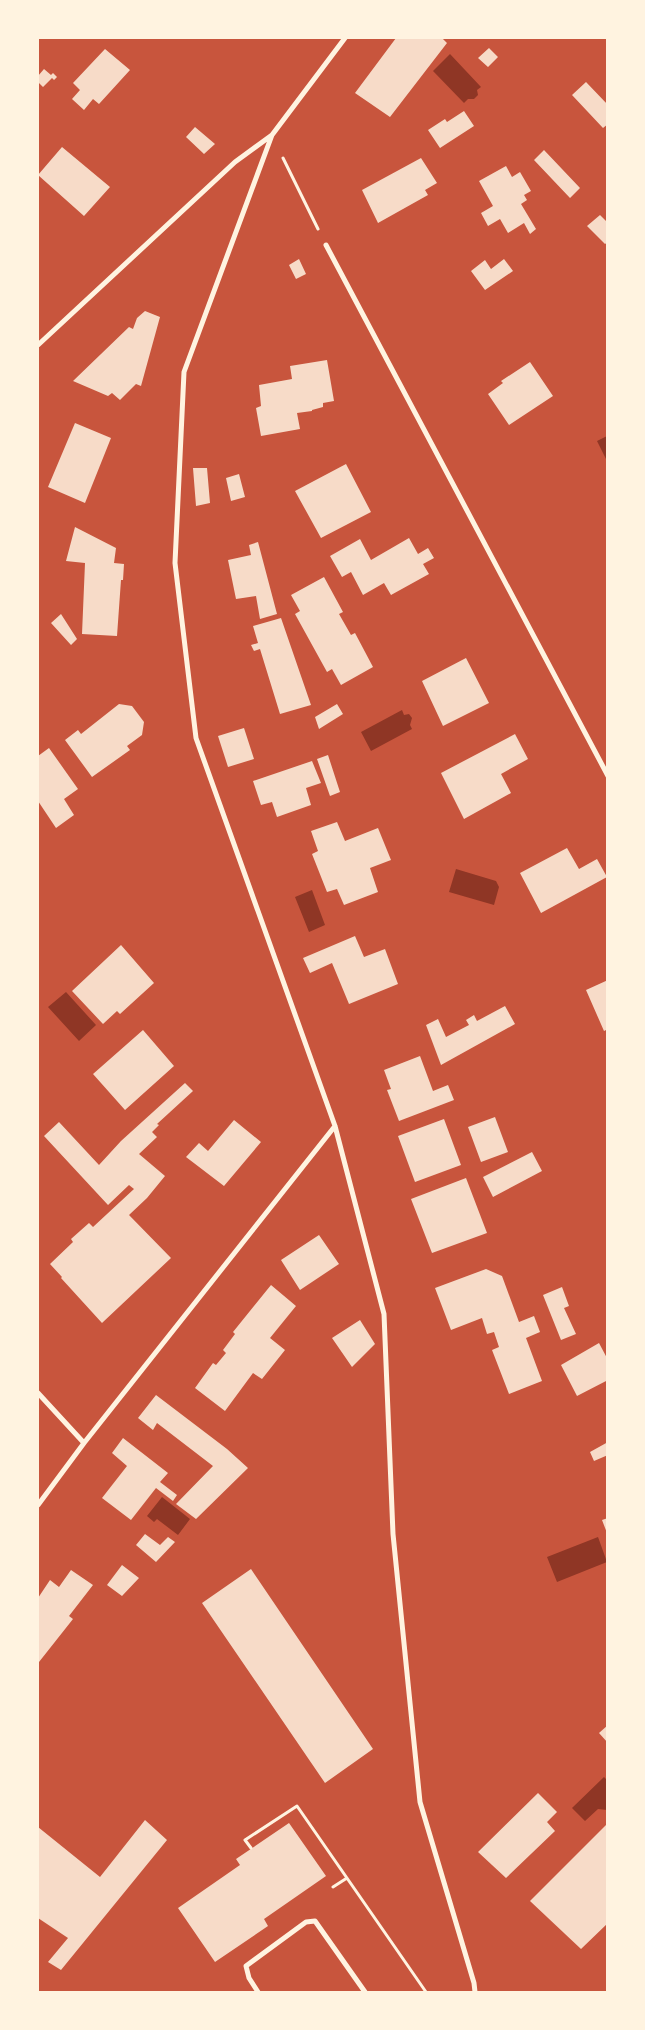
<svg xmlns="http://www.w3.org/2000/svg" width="645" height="2030" font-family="Manrope,sans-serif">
<rect width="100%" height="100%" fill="#c8553d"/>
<!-- water -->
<path fill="#8f3625" d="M450,54L481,87L477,90L478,95L474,99H468L464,103L433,71Z
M607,436V461L597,441Z
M402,710L404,715L409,714L412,718L410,725L412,729L371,751L361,732Z
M456,869L496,881L499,887L494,905L449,892Z
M312,890L325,925L309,932L295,897Z
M66,992L96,1025L79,1041L48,1007Z
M162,1497L190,1519L178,1535L157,1519L154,1522L147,1516Z
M598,1537L607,1562L557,1582L547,1557Z
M604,1777L607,1780V1810L598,1809L585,1821L572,1808Z"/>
<!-- building -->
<path fill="#f7dbc8" d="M396,38H442L447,43L390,117L355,93Z
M489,48L498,57L488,67L478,58Z
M105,49L130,70L99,104L93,99L84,110L72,99L80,90L73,83Z
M44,69L51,75L53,73L57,77L54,80L52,78L43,87L38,82V76Z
M586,82L608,105V124L603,128L572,95Z
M464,111L474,126L440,148L428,130L445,119L447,122Z
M195,127L215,144L204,154L186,137Z
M62,147L110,187L84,216L38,175Z
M544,150L580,188L570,198L534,160Z
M421,158L437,183L425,190L428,195L378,223L362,190Z
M506,166L512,177L520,172L531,191L524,195L527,200L521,204L536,229L530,234L524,223L508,233L500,219L488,226L481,213L493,206L479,181Z
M600,215L608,223V242L605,244L587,226Z
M299,259L306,274L296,279L289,265Z
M504,259L513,271L485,290L471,271L485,260L491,269Z
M145,311L160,317L141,386L136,384L120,400L112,393L108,396L73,381L129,327L133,329L137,318Z
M327,360L334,401L323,403V407L312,410V411L297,413L300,429L261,436L256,408L261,406L259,385L292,379L290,366Z
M530,362L553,396L509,425L488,394L503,383L501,381Z
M75,423L111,438L85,503L48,487Z
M346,464L371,512L321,538L295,491Z
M193,468H207L210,503L196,506Z
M239,474L245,497L231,501L226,478Z
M75,527L116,548L114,563L124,564L123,580H121L117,636L82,634L85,563L66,561Z
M409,538L418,554L428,548L434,558L423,564L429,574L391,595L384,583L363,595L351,572L342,577L330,556L360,539L371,560Z
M258,542L277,614L260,619L256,596L236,599L228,560L251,555L249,545Z
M324,577L343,612L339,614L351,635L355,633L373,667L341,685L332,669L327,672L295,614L300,611L291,595Z
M61,614L77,639L71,645L51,623Z
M281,618L311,705L280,714L260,649L254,651L251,645L258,643L253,626Z
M466,658L489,703L443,726L422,681Z
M119,704L132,706L144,722L142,735L127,746L130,750L92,777L65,740L78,730L81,734Z
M337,704L343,714L319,729L315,717Z
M244,728L254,759L228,767L218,736Z
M515,734L528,759L501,774L511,793L464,819L441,773Z
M49,748L78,789L64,799L74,815L56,828L38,801V756Z
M328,755L340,792L330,796L317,759Z
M312,761L321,783L306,788L311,805L277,817L272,802L261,805L253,781Z
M337,822L345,841L378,828L391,860L370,868L378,892L344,905L337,889L327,892L312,854L318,851L311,831Z
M567,848L579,869L597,859L607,877L541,913L520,873Z
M355,936L364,957L385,949L398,984L349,1004L332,963L310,973L303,958Z
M121,945L154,983L120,1014L117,1011L103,1024L72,991Z
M608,980V1029L604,1031L586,990Z
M505,1006L515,1024L441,1065L426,1025L438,1019L446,1037L469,1025L466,1020L474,1015L477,1021Z
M143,1030L174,1066L125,1110L93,1074Z
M420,1056L433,1091L448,1085L454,1100L399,1121L387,1090L391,1089L384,1070Z
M185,1083L193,1091L157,1124L159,1125L152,1132L157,1137L139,1154L165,1176L147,1198L129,1215L171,1258L102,1323L61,1278L62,1277L50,1264L73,1242L71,1239L89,1223L93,1227L134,1189L129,1185L108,1205L44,1136L59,1122L99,1165L121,1141Z
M495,1117L508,1152L481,1162L468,1127Z
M444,1119L461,1165L415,1182L398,1136Z
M234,1120L261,1142L224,1186L186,1157L199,1143L208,1151Z
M532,1152L542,1171L493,1197L483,1177Z
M466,1178L487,1233L432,1253L411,1199Z
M319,1235L339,1264L300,1290L281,1260Z
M486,1269L502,1276L519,1322L534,1316L540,1332L526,1338L542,1381L509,1394L492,1350L499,1347L494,1332L487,1334L482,1318L451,1330L435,1288Z
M271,1285L296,1306L270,1338L285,1350L262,1379L253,1373L225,1411L195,1388L213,1363L216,1365L226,1353L223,1350L235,1334L233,1332Z
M562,1287L569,1306L564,1308L576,1334L561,1340L543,1295Z
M360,1320L375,1344L352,1367L332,1338Z
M599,1343L608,1360V1380L577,1396L561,1365Z
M156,1395L227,1449L248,1468L196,1519L176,1504L213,1466L157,1423L153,1430L138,1418Z
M123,1438L168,1473L160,1482L177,1495L173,1501L156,1488L131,1520L102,1498L127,1466L112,1453Z
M608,1442V1455L594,1461L590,1452Z
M608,1518V1533H607L602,1520Z
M145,1534L160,1545L168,1537L175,1542L156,1562L136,1545Z
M122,1565L139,1578L122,1596L107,1585Z
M251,1569L373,1749L325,1783L202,1603Z
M71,1570L93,1585L69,1616L73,1619L39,1662L38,1598L50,1580L59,1587Z
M608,1725V1743L599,1733Z
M538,1793L557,1812L547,1822L555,1831L506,1878L478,1852Z
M145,1820L167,1840L61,1970L48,1962L68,1938L38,1918V1827L100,1877Z
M289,1823L326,1876L264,1919L268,1926L215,1962L178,1908L240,1865L236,1859Z
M608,1823V1923L581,1949L530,1901Z"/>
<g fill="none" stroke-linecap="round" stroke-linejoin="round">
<!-- path -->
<path stroke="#fff3e0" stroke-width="3" d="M283,158L318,229
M251,1848L245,1840L297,1806L426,1992
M333,1887L347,1878"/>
<!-- minor -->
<path stroke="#fff3e0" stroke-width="5" d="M272,135L184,372L175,563L196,738L335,1126L384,1314L393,1534L420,1802L474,1983L475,1992
M326,245L608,776
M38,345L235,162L272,135L345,38
M38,1393L84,1443
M38,1505L84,1443L335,1126
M258,1992L249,1978L246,1966L306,1922L315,1921L365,1992"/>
</g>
<!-- border -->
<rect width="645" height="2030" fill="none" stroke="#fff3e0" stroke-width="78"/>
</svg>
